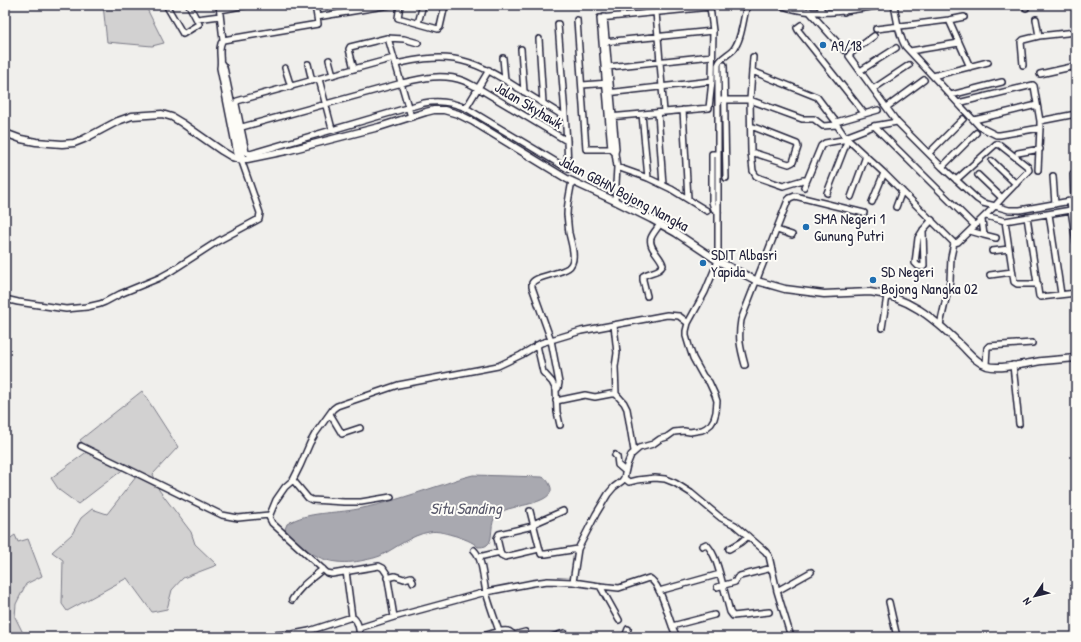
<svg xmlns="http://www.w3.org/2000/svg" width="1081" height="642" font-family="'Patrick Hand',sans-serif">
<rect width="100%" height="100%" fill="#f0efec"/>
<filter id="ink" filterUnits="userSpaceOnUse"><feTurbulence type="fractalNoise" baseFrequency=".025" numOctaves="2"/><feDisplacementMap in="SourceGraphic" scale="8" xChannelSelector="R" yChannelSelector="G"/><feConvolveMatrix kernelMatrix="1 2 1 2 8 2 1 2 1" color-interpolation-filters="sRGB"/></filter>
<g filter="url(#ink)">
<!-- green -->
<path fill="#d2d1d1" stroke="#7a7a86" d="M103,5H145L164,43L152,46L107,42Z
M142,391L178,447L153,474L159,490L191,532L195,544L217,565L183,578L172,590L167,609L152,612L127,578L67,611L62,604L63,560L52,552L72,534L81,518L92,509L107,514L136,477L125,468L78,504L59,490L51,478L88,451L80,440Z
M15,535L18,542L28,539L42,576L26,584L16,604L15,617L25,637H5V542Z"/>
<!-- water -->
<path fill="#a9a9b0" stroke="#737381" d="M473,475L542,477C546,478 548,481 550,485C558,501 522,505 512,508C507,509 502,511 498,514C488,521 495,540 487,545C485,547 480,547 478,547C472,541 464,539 456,536C448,534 438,530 429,532C411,535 396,548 380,556C375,558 370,559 365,560C343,565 322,563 305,548C298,542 290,536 285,529L287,524C308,511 334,514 358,509C383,504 408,496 432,488C446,484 459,478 473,475Z"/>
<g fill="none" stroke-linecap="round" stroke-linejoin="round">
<!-- minor casing -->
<g stroke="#22223b" stroke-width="8">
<path id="minor" d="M166,5L183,34L199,24L189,5
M219,5L223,40
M315,5L317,17
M400,5L398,18L438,29L440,27L445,5
M780,5C814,18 849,11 884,5
M820,5L822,13
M843,5L844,12
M894,5C897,19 898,34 905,46L980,127L996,135H1000L1040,128V121L1034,86L1033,85L958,103
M1025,5L1026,8
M220,10L247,5
M809,11L844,50
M656,12L664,112
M604,17L616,149L615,153L617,167L615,201
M197,19L220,16
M1036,19L1039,36
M577,20L586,149H613
M949,20L964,17
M418,23L423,5
M801,25L797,28L798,30L864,113
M876,29L949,20L970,67
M874,36L851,53L849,56L897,122
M388,38L411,117
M539,39L543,103
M604,42L713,31
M521,49L524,92
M910,51L959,43
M753,57L750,100L751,152L753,171L756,176L760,178L783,186L803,180H807L821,146L825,143L848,139
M394,58L237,101L236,104L246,152L250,154L424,103C439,100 452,102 466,108L568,169L567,141L558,24
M503,58L505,80
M329,60L333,75
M221,63L224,67L243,159
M308,64L312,81
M396,64C415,60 434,56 454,59C480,63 501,78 523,91C537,100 551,108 565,117
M724,65L726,178
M1023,65L1021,42L1023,40L1039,36L1076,32
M608,67L712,56
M285,68L291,87
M354,69L349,49L350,47L387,38L404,39L418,43
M752,71L817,97L836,122L837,125
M860,71L896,48
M1040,74L1076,66
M933,76L988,62
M319,79L332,129
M582,85L609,83
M873,89L909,65
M607,93L712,81
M951,95L1002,82
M719,100H750L802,119H814L823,126L837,125L845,137L884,173L954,243
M887,107L924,80
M466,108L489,70
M683,110L688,199
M658,113L663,185
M642,114L648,178
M609,117L709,108L712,81L713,31L710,7L600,18L611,149L615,153
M974,120L1037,105
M1040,121L1076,114
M836,122L878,110
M751,126L797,144L798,147L793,162L789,164L751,152
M874,126L975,226
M242,127L402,83C422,78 443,73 464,81C469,83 473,86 478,88L567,141
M845,137L874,126L897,122L942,167L977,199L983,203L995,206L1002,198L1029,170L1028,167L1000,145L996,144L956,180
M929,153L963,119
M1018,153L1040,149
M717,154H712V202L714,209L718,212
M238,159L220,68C222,59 217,47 223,40L318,24L317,17L390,5
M992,161L1016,184
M617,167L648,178L671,189L707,211
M942,167L976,133
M1038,170L1040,128
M1073,174L1074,201
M978,175L1002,198
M1053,176L1055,204
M804,187L807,180
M827,193L848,139
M851,197L866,156
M872,202L884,173
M896,207L902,191
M1071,210L1076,242
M1049,214L1061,294
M986,216L1005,221L1071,210L1070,201
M1027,217L1039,296L1041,297L1076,293
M1005,221L1014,282L1017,284H1038
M777,230L792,235
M923,230L924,266L923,267L918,266L915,263L918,238L923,230L932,220
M970,231L984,235L982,220
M984,235L996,238
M992,251L1009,249
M990,275L1012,272
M647,296L643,280V276C650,271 659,273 663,265C661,256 648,248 651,238C653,233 657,229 660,224
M5,299L18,302L66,309L87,307L100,304L105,302L120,294L159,278L170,272L218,241L259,219L260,213L241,159
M614,325L617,353L615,367L616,394
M940,325L950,281L951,257L954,243L958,242L995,206L1009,210H1020L1076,200
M882,328L887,296
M537,345L543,372L552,382L556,390L557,412L560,425
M745,365C740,347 738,338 741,320L788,200L790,198L795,196L864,213
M986,365L987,348L989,346L1032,343
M1013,365L1019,424
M556,390L558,388L559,383L551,340L532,287V283C536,276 559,274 568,268C578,261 571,243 569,233C568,227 568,221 567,215C567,204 570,192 572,181
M556,401L585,395L595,397L611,394H616L624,403L627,409L634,451
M330,414L342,434L360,428
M81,446L222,515L238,518L269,515
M615,455L617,457L618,465L625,471
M624,478L629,482L637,480L655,478L665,479L675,483L691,493L721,518L735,525L765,551L769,556L777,591L791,637
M293,480L308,498L312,500L344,502H361L391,497
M530,511L541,554H546L578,549
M533,524L563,511
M533,526L499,534L497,538L501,555L505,557L539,549
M702,546L706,544C714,552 717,564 720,574
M729,549L741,542L748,536
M474,550C483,559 483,580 486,592C490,607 496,622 501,637
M479,557L500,552
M346,571L352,617
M387,578L395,576L404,579L411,577L413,582
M573,582L578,549L596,514L608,494L614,487L622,481L624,478L627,465L631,455L639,448L653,444L660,439L667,437L674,432L684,431L690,432L702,430L706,428L711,424L714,419L716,412L717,401L715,395L709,382L703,376L693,358L689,346L686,336V331L688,323L705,292L718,261V65C720,58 728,55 733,50C742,40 743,18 747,5
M600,586L619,620
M717,587L735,582L737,578L740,576L772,568
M659,591L720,574L730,612L733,616L769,612
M777,591L811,572
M292,600C299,587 311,579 323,569
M889,602L897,637
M672,626L714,615
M359,628L394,617
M272,635L293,634L309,631L352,617C359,621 359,630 360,637
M480,637C487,635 501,629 508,631C510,631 512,634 514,635
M506,637L525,632
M552,637L564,633L566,634L565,637
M625,637L628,629
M677,637C669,624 662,584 649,578L619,588L600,586L573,582L548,581L533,583L486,592L394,617L387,574L383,568L379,566L332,574L327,573L272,523L269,517L276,500L285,487L293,480L300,466L310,443L315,434L333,409L337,406L398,385L498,366L521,355L541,343L581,331L667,315L679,316L688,323"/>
</g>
<!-- tertiary casing -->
<g stroke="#22223b" stroke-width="9">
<path id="tertiary" d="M5,133L21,139L36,142L62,144L74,143L84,139L118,121L132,116L162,114L172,117L182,123L222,151L232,157L238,159H247L286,151L379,127L426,112L434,110H444L458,114L472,121L567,179L615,201L651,219L676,233L718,261L757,281L785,289L824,294L870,292C909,297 932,317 959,343C968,351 975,362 987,366C1001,370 1027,363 1042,361C1053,360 1065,359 1076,358"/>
</g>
<!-- minor -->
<use href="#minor" stroke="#fdfcf7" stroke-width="5"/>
<!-- tertiary -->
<use href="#tertiary" stroke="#fdfcf7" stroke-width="6"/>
</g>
</g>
<!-- markers -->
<g fill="#1f6fb2" stroke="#fdfcf7" stroke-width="1.5">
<circle cx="823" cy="45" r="4"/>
<circle cx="806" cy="227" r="4"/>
<circle cx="703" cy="263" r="4"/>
<circle cx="873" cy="280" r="4"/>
</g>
<g text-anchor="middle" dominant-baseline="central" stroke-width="4" stroke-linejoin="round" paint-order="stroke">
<!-- poi labels -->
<g font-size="15" fill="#22223b" stroke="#fdfcf7" text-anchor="start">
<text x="831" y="45">A9/18</text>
<text x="814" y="218">SMA Negeri 1<tspan x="814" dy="17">Gunung Putri</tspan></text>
<text x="711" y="254">SDIT Albasri<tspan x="711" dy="17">Yapida</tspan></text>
<text x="881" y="271">SD Negeri<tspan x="881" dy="17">Bojong Nangka 02</tspan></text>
</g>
<!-- street labels -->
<g font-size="15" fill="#22223b" stroke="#fdfcf7">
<text transform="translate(529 105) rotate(31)">Jalan Skyhawk</text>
<text transform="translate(624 193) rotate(28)">Jalan GBHN Bojong Nangka</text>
</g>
<!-- water labels -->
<g font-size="16" font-style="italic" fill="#58586a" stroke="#fdfcf7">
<text x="466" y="508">Situ Sanding</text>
</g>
</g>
<!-- margin -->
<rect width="1081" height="642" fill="none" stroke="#fdfcf7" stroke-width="20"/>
<rect x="10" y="10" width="1061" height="622" fill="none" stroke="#22223b" stroke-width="1.5" filter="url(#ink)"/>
<!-- north arrow -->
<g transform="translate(1035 596) rotate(235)" stroke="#fdfcf7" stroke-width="3" paint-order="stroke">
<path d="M0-3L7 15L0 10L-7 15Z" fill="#22223b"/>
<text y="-6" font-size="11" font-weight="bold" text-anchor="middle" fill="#22223b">N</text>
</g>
</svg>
